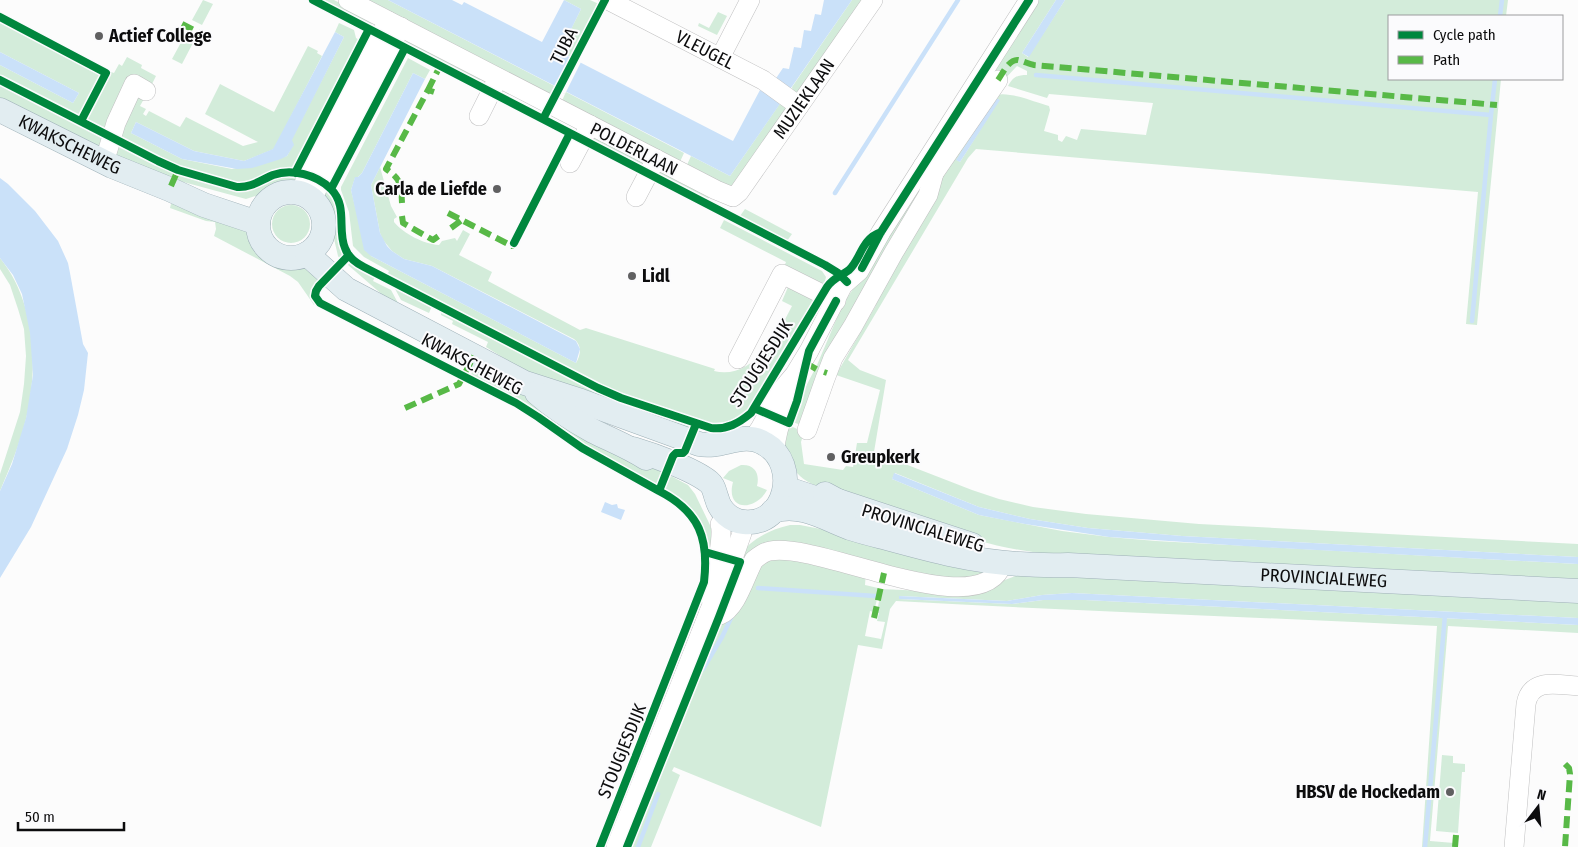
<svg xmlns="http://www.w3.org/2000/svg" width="1578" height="847" font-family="'Fira Sans Condensed',sans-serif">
<rect width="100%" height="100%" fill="#fcfcfc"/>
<!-- green -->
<path fill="#d3ecda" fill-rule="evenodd" d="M203,0L213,4L202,25L192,20Z
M321,0H334L366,16L374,27Z
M361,0H388L684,153L679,164L561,103L565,94L554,88L549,97Z
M564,0H590L599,4L570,57L560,51L581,9Z
M852,0H866L800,93L793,94L792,87Z
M1038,0H1056L1022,53L1028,57L1065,0H1508L1506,16H1389V79H1501L1477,325L1466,324L1478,192L976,149L968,158L848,360L860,370L886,380L874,452L972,490L999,499L1033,507L1086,514L1199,524L1578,544V557L1182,536L1088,528L1030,519L979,507L895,473L892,479L979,515L1062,531L1109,537L1156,541L1578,564V583L1115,560C1068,557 1021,553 976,540C941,531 908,516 875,504C854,497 816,491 800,476C785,462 782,444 786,424L804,432L801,442L804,464L843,470L846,466L853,467L857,443H867L880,390L836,375L875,307L878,299L874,296L904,242L935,192L940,180L942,165L983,106C987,102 991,97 996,95C1009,91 1035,102 1049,106L1050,110L1044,131L1058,135V140L1062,142L1066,136L1077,140L1081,129L1146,135L1153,103L1049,94L1047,98L1008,86C1013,77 1017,75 1027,75V71L1017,66L1002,82L996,79L943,155L940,153ZM996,98L999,100L960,162L957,160Z
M718,12L727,16L717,35L698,26L699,23L709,28Z
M0,21L102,74L80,117L0,76V65L73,103L79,93L0,52Z
M339,23L354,30L356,38L359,40L296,163L292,168L273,172L252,182L243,184H234L177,166L116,135L134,97H145L140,106L146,109L143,114L146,116L149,111L180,127L186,117L243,146L258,142L205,114L220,84L274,112L308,46L318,51L317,53L322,56L274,149L244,161L194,151L136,122L131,133L182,159L232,169L287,156L293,145L291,140L344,37L335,32Z
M185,35L195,39L182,64L172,59Z
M411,41L482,76L479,82L402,42Z
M127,57L142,65L141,68L156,76L150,88L139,82L109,132L86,120L111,72L114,73L119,64L122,66Z
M408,58L430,70L425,79L413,73L362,173L358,177L355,178L351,190L356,210L371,256L576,363C581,355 582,345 574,339L432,266L404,259L392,251L383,240L380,233L371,185L380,167L391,206L397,217L394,219V222C404,234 424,244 439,245L442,241L455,238L457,241L463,230L470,234L459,255L492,272L488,281L580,330L586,328L715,369L714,371C734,376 750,366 763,352L767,354L792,306L782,301L788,287L816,297L780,358L746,412L733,422L723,425H710L610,390L588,380L387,275L389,271L364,257L353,246L349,212L341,190V187Z
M0,83L105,138L102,150L0,102Z
M781,102L790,108L734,185L730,186L686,167L691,156L730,176Z
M594,137L645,160L644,167L591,139Z
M114,143L157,165L175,173L172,179L113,158Z
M661,169L710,194L708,200L655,173Z
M178,173C193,178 229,192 243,190C267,187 274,172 303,177L265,193L246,199L176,180Z
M923,181L925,182L805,426L792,422L802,394L817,365L842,306Z
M322,187C347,208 333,229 344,253L340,259L338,256Z
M177,203L235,220L254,239L261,250L272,259L316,271L323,276L312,289V300L315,304L314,305L298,282L290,276L214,236L216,229L215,222L206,221L170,208L171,204Z
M272 224a19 19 0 1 1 38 0a19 19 0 1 1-38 0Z
M745,209L792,234L787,241L740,216Z
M724,220L822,271L826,277L824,285L784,267L786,262L720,228Z
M0,258C35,301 39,366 26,419C20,444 10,467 0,491V474L20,412L24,384L26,356L24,329L18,309L10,285L0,269Z
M350,262L359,269L375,277L373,281L391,290L398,303L385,297L348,265Z
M394,287L432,306L429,313L401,300Z
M441,311L605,395L688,425L689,426L690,430L536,378L486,347L488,342L452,324L453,321L441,315Z
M477,370L501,379L621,453L663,472L658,485L615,463L587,447L523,403L471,375L472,372Z
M741,465C755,464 760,474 757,486L767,490C756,511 725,512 733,482L723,478L729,471Z
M669,475L688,485L695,494L710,525L713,536L711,552L710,550C706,531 698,515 683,502C678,498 671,495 666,491L665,486Z
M790,525H800L831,531L985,572L965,582L782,544L747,562L737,558C750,540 768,530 790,525Z
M769,555L866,572L865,585L878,588L879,590L874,612L870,611L865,636L881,639L885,622L877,621L879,613H877L881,589L946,592L981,589L1018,575L1080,573L1578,599V618L1072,593L1042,595L1007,601L899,596V599L1012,604L1043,600H1085L1578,625V633L1448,626L1430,841L1454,843V847H1422L1437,626C1257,617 1076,611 896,601L890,609L882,649L858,645L821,827L674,767L672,771L680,775L651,847H629L711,642L719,626L728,616Z
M1442,755L1453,756V763L1465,764V772H1462L1458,833L1436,831Z"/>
<!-- water -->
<path fill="#cae1f9" d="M388,0H452L462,5L464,2L542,42L564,0L581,9L560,52L733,141L760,90L766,93L783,68L789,69L794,47L801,48L804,30L811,31L815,14L821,15L824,0H852L730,176Z
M1056,0H1065L1029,57L1022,53Z
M335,32L344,37L292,140L294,145L287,156L281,159L252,168L237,169L182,159L131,133L136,122L194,151L244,161L273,149Z
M0,52L79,93L73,103L0,65Z
M413,73L425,79L371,185L380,233L387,246L392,251L404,259L432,266L576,341L580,349L576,363L371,256L364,250L351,190L355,177H358L362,173Z
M996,98L1000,100L960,162L956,160Z
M0,178L8,184L35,211L58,241L68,263L70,273L83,344L88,353L84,390L78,415L67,449L31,527L0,578V491L12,464L26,418L33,375L30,333L22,294L13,275L0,258Z
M894,473L979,507L1030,519L1088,528L1182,536L1578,557V564L1259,547L1109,537L1025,524L979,515L892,479Z
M605,502L612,505L617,504L618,508L625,510L621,520L601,512Z
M1072,593L1578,618V625L1085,600H1043L1012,604L899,599V596L1007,601L1042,595Z"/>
<!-- pier -->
<path fill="#fcfcfc" d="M571,55L582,60L565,94L554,88Z"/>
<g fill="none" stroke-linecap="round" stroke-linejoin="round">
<!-- stream -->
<path stroke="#cae1f9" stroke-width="4.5" d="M1500,16L1502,0
M1036,75L1491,115L1495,79
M835,193L958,0
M1472,321L1491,115
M758,588L875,596
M703,669L722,637L732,616
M638,847L658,794
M1425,847L1445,615"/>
<!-- minor casing -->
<g stroke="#c0c0c1" stroke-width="20">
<g id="minor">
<path id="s1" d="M348,0L716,190L733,197L739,192L873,0"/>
<path id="s2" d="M608,0L763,80L799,106"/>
<path d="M720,58L750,0"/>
<path d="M479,116L498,78"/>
<path d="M104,163L116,123L134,84L146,91"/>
<path d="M570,163L590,125"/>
<path d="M934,173L998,80"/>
<path d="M299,193L388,21"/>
<path d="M636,197L656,159"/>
<path d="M312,199L401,27"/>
<path d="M738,359L782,274L836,301"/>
<path d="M807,430L825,379L833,358L853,326L894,252L928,195L934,173L923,166"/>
<path d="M753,439L761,427L779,393L795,374L809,351L843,285L859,271L881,232L1029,0"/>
<path d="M775,452C775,427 789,406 794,382"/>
<path d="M711,599C712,580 725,539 720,524"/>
<path d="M709,612L720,615C737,608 745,576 754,560C759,556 764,552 770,551C819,541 981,627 1003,563"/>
<path d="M616,847L711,607L724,584L742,533"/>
<path d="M1514,847L1526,704C1531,677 1558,685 1578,686"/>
</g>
</g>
<!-- major casing -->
<g stroke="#9eb0b7" stroke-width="25">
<g id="major">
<path id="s3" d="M0,110L112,166L169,189L204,205L258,223"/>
<circle cx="291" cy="225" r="33"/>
<path d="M307,254L346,289L525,383L581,401L699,444C722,449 743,430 765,444C800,464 787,526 744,522C731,521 720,511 717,499C714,492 715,487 709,482C693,469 653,455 633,449"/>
<path d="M537,393C554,408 573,420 593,431C611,440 629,447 646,458"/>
<path d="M791,490L818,499L838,501"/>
<path d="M825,494L838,501L972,545"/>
<path id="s4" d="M773,511C800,502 826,519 850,528C862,532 875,535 887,538C909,544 931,550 954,555C991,563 1030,566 1068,565L1578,591"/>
</g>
</g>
<!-- minor -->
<use href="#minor" stroke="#fff" stroke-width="19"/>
<!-- major -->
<use href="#major" stroke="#e2edf1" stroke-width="24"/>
<!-- quiet -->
<path stroke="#58b947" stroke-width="6" stroke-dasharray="12 6" stroke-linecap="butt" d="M182,24L207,37
M998,80C1003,73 1009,59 1018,60C1023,61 1029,64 1034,65L1497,105
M428,90L440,66
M171,186L178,170
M402,203C401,185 402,180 386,169L428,90L434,92
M448,213L512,246L514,243
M402,216L403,223L433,240L440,235
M451,228L462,220
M806,363L818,370
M824,372L827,373
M405,408L459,384L474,356
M874,618L884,573
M1565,764L1569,768L1570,774L1565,847
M1455,847L1456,835"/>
<!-- cycleway casing -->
<g stroke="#fbfbfd" stroke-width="11">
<path id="cycleway" d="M313,0L825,265L838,273L847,282
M0,17L106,73L81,121
M0,80L158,161L178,170L237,187C251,188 261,180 273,175C292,168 317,175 331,189C348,206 337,230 345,248C348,257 356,263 364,267L598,388L621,398L711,428C727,430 739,423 751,413L827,287C833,278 841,276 849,270C861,259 861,239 881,232
M543,119L605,0
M295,173L369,29
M331,189L405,48
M514,243L570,133
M349,255L319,286L316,291L315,296L320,303L516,403L538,417L582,448L659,491
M862,268L881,232L1029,0
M754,408L789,423L797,401L809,351L836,301
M600,847L704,582C709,539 700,512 659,491L673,456L676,453H683L685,451L696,424
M627,847L719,617L740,562L705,552"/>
</g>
<!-- cycleway -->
<use href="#cycleway" stroke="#00873e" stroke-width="8"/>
</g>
<!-- markers -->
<g fill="#606061" stroke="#fbfbfd" stroke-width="2">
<circle cx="99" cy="36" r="5"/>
<circle cx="497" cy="189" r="5"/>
<circle cx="632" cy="276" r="5"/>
<circle cx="831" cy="457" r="5"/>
<circle cx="1450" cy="792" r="5"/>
</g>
<g text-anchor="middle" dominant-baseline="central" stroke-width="4" stroke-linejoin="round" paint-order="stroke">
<!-- poi labels -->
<g font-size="18" font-weight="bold" fill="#0c0c0d" stroke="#fbfbfd" text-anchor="start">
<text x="109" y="36">Actief College</text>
<text x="487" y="189" text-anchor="end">Carla de Liefde</text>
<text x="642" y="276">Lidl</text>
<text x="841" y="457">Greupkerk</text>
<text x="1440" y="792" text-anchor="end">HBSV de Hockedam</text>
</g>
<!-- street labels -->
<g font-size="18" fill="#0c0c0d" stroke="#fbfbfd">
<text transform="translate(564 46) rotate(-63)">TUBA</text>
<text stroke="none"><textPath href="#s2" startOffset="109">VLEUGEL</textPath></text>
<text stroke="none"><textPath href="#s1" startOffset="554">MUZIEKLAAN</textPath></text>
<text stroke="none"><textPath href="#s3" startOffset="78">KWAKSCHEWEG</textPath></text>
<text transform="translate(634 149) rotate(27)">POLDERLAAN</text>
<text transform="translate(761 363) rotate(-57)">STOUGJESDIJK</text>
<text transform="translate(472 364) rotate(28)">KWAKSCHEWEG</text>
<text transform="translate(923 528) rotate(17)">PROVINCIALEWEG</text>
<text stroke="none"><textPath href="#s4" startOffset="559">PROVINCIALEWEG</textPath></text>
<text transform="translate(622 751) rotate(-68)">STOUGJESDIJK</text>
</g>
</g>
<!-- legend -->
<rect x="1388" y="15" width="175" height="65" fill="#fbfbfd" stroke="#9b9b9d"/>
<rect x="1398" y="31" width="25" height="8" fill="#00873e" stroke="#9b9b9d"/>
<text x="1433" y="40" font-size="15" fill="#0c0c0d">Cycle path</text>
<rect x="1398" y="56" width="25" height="8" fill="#58b947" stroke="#9b9b9d"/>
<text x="1433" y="65" font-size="15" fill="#0c0c0d">Path</text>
<!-- north arrow -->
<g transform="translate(1538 807) rotate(16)" stroke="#fbfbfd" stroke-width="4" paint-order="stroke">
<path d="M0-4L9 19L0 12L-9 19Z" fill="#0c0c0d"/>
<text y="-8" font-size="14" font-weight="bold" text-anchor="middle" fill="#0c0c0d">N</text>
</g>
<!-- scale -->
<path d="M18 822v8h106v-8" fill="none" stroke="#0c0c0d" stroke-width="2.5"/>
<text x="25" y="822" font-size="15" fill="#0c0c0d" stroke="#fbfbfd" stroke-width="4" paint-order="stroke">50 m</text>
</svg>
